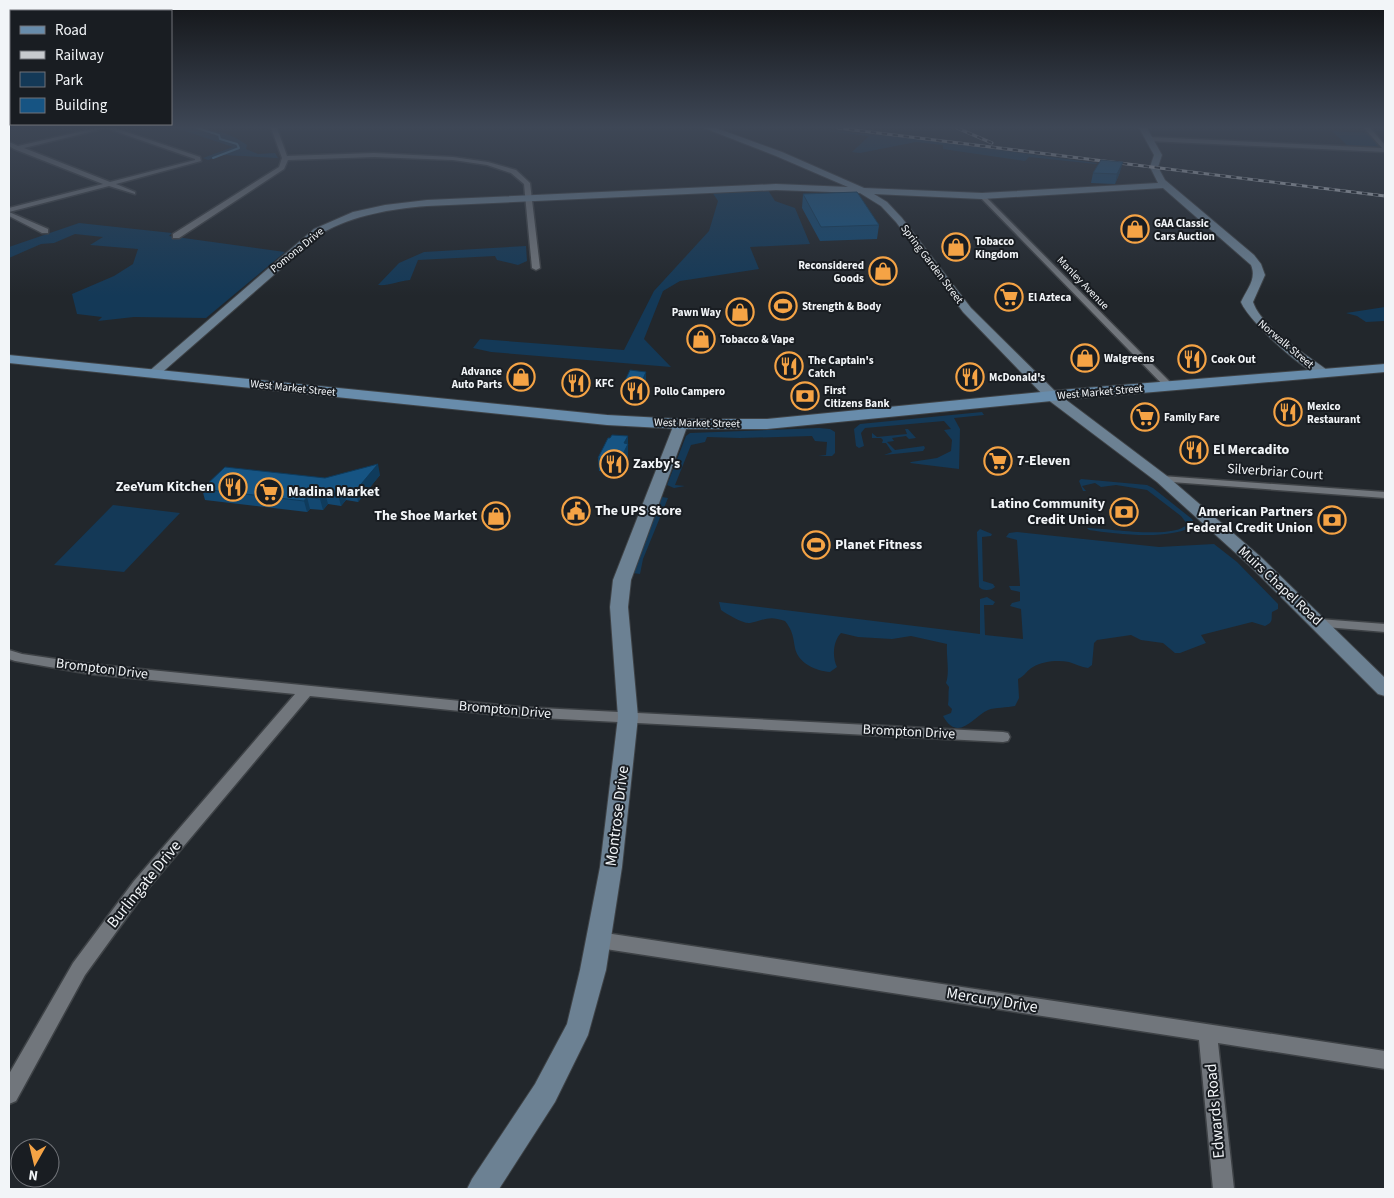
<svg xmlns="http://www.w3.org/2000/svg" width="1394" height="1198" font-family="'Source Sans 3',sans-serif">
<rect width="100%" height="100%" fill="#22272c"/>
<!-- green -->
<path fill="#143957" d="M176,128C202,128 226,129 247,145L246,149L258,154L275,153L278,158L223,155L208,160L203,158L233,147Z
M819,130L903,137L1097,163L1096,164L1029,157L1025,161L943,149V145L916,142L860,153L852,152L869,136Z
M1332,131L1367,133L1381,147H1349Z
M768,190L775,201L795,208L810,244L750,247L759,269L680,281L663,291L644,339L671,367L491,352L473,348L480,339L624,350L654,291L709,231L718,201L712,192Z
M79,223L172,233L169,236L285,252L206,318L134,317L98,321L102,317L77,314L72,294L114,276L133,264L138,249L90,245L103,237L75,234L54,243L41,244L9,258V247Z
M526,246L527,261L518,265L497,260L495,256L418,260L410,280C398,281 389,286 378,285L399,263L424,252Z
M1385,307V321L1366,322L1357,316L1346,313Z
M982,412L984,415L954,418L960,429L959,469L910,463L911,462L937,458L951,451L952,440L944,430L951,429L944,421L865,428L861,433L864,446L859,448L856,446L854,429L860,424Z
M819,428L830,429L835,432V453L832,456H818L826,455L827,442L815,441L812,436L740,438L707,437L705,442L691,445L675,485L685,486L674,488L667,485L686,436L690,433Z
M905,429H908L916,438L909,439L906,436L892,438L894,441L887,442L895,450L924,446L925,448L923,451L884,455L892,452L886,443H882L883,440L881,438H872V433L877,437L907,434Z
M1081,479L1147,485L1153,488L1192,519L1195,525C1172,541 1116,534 1089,530L1087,528C1107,528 1175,540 1187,524L1181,516L1147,490L1116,485L1101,487L1095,483L1082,486L1086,491H1083L1079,481Z
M662,497L668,498L643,559L640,574L633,573Z
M113,505L180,513L124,572L54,565Z
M980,529L992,534L991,536L982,537L983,581L993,584L995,587C991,591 982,591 979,587L977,532Z
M1017,532L1159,547L1214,544L1237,562L1278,604V609L1272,612C1271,619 1274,622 1265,626L1252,622L1201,635L1206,643L1180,653H1175L1163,643L1141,640L1131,635L1097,640L1094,643L1092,665L1088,668C1081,667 1076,664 1069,662C1058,660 1043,661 1033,667C1027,670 1025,676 1018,679L1019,698L1015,706C1007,708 995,707 988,710C973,717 958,743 943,716L951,713L952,709L948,705C949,699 948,693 949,687L946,683C950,672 946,656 947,644L911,636L892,639L858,637L841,633C833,641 832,657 837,667L830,672C816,671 798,663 795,648C793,637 793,631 785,621C768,615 766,620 750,623C743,624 727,614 721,610L719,602L980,634V599L987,597L995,602L993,605H984L985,635L1023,639L1021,609L1010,606L1012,603L1020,601V592L1011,590L1009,586H1020L1017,540L1006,537L1009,533Z"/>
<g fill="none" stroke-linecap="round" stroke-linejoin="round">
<!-- stream -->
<path stroke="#4a8eb9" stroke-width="2" d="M197,128L219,135L220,139L237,144L239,148L213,158"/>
<!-- street casing -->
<g stroke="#3e4246" stroke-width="3">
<path id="street" d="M96,128H115L200,157L201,161L116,184L135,192V194L109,186L9,212L48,229V233H42L9,216V208L103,184L14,149L9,146V142L18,146ZM106,128L195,159V160L110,182L24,148Z
M271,128H277L287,156L374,153L453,157L488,162L516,170L530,183L540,268L536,270L532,268L524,184L511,173L487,165L453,160L374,157L288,160L284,169L179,238H173V234L279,167L282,158Z
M1364,128H1370L1385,145V152L1150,141L1147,139L1150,137L1382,148Z
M980,195H984L1172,384V388H1166L980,197Z
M1162,476L1385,492V498L1158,481L1157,479L1158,477Z
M1319,619L1385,624V632L1314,626L1313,623L1314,620Z
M9,650L22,654L90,664L521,707L1003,732L1008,733L1010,737L1008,741L1003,742L521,717L310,696L146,891L85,975L16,1101L9,1104V1074L73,963L134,881L295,694L90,674L15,661L9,659Z
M599,932L1385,1051V1069L1218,1043L1234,1189H1213L1199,1040L599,948L593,945L590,940L593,935Z"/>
</g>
<!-- secondary casing -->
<g stroke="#3e4246" stroke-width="2">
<path id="secondary" d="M704,128H716L782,152L864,188L982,193L1158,183L1150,167L1154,155L1139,128H1147L1162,155L1158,167L1165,180L1254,255L1261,264L1265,275L1253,302C1262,328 1305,354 1327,370L1328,373L1327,376C1310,380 1247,319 1241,302C1247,289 1257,279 1251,265L1163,188L982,199L874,194L887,202L902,218L971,308L1057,393L1167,476L1262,558L1385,678V696L1378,694L1250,566L1157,482L1047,399L963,312L896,222L881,206L860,193L776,190L427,206C390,209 355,215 322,233L158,376H148L147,373L314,229L353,212L385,205L427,200L776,184L848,187L776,156Z
M681,420L688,424L631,580L628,607L638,717L622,867L606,970L588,1035L555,1102L499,1189H467L472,1179L535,1084L567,1024L580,970L600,867L618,717L610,607L613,580L674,424Z"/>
</g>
<!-- primary casing -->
<g stroke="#3e4246" stroke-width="2">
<path id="primary" d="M9,355L607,415L681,419H767L1072,389L1385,364V372L1072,399L767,429H681L607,425L9,363Z"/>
</g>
<!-- street -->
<use href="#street" fill="#71767c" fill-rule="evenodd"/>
<!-- secondary -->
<use href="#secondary" fill="#6c8193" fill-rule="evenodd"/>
<!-- primary -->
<use href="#primary" fill="#688cab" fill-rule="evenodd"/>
<!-- rail casing -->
<g stroke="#c7cace" stroke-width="3">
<path id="rail" d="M838,128L1385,196
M957,128L992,143"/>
</g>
<!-- rail -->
<use href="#rail" stroke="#191d22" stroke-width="2" stroke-dasharray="5.5" stroke-linecap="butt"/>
</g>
<!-- wall -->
<path fill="#134871" d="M1120,172L1115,184L1091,183L1093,173Z
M803,194L879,225L877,239L820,241L802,208Z
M646,384L640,399L624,398L623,385Z
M628,450V457L621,473L599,471L598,458Z
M380,475L358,502L346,500L341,506L328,504L323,510L310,509L307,512L205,500L202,489L325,478Z"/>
<!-- shaded-wall -->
<path fill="#0f3b5c" d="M1123,162L1120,172L1115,184L1117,174Z
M646,372V384L640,399V386Z
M628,436V457L621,473L620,460L624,443Z
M378,464L380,475L358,502L356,490Z
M343,489L346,500L341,506L338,494Z
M325,493L328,504L323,510L320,499Z
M307,497L310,509L307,512L304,501Z"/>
<!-- building -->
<path fill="#165483" stroke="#0f3b5c" d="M1101,160L1123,162L1117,174L1093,173Z
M857,192L879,225L821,227L803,194Z
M630,370L646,372L640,386L623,385Z
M612,435L628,436L624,443L628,444L620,460L598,458L608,438H610Z
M378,464L356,490L343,489L338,494L325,493L320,499L307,497L304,501L202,489L225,467L325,478Z"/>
<!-- sky -->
<linearGradient id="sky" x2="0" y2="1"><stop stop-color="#131518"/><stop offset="0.43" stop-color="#3e4756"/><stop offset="1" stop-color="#3e4756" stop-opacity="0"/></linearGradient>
<rect width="1394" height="296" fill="url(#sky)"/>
<!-- icons -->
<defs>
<g id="shop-ring" transform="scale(1.4375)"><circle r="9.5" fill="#191d22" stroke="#f5a345" stroke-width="1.5"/><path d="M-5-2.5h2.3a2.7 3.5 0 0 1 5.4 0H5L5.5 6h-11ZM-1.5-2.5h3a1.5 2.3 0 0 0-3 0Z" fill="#f5a345"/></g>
<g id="supermarket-ring" transform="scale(1.4375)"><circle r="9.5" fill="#191d22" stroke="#f5a345" stroke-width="1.5"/><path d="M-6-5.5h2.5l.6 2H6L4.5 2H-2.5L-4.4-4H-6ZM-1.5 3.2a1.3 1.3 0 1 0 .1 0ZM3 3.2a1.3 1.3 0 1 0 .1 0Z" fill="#f5a345"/></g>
<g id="stadium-ring" transform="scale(1.4375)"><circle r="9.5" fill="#191d22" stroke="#f5a345" stroke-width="1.5"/><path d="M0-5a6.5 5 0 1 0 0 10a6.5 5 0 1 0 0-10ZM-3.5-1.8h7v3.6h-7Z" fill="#f5a345"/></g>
<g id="restaurant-ring" transform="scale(1.4375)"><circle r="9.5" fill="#191d22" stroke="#f5a345" stroke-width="1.5"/><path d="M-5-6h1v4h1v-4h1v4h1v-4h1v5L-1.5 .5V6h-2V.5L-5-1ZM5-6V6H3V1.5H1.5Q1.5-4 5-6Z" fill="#f5a345"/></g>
<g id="bank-ring" transform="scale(1.4375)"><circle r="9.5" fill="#191d22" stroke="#f5a345" stroke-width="1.5"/><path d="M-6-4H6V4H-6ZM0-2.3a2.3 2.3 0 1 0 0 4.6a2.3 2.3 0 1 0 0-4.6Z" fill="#f5a345"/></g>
<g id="civic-ring" transform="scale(1.4375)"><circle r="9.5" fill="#191d22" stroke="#f5a345" stroke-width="1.5"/><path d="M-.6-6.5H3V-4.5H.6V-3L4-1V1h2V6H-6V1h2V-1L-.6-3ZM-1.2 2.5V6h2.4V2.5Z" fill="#f5a345"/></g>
</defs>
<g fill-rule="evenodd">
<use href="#shop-ring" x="1135" y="229"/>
<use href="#shop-ring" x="956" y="247"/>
<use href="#shop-ring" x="883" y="271"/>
<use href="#supermarket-ring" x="1009" y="297"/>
<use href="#stadium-ring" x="783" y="306"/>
<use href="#shop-ring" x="740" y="312"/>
<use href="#shop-ring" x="701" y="339"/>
<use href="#shop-ring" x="1085" y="358"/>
<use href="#restaurant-ring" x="1192" y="359"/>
<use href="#restaurant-ring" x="789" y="366"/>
<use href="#shop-ring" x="521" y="377"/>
<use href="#restaurant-ring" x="970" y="377"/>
<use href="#restaurant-ring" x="576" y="383"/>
<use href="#restaurant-ring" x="635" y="391"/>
<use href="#bank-ring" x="805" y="396"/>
<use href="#restaurant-ring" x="1288" y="412"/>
<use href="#supermarket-ring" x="1145" y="417"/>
<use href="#restaurant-ring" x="1194" y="450"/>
<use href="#supermarket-ring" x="998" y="461"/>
<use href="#restaurant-ring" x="614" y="464"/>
<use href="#restaurant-ring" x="233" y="487"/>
<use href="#supermarket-ring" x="269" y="492"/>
<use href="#civic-ring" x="576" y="511"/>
<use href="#bank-ring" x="1124" y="512"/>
<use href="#shop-ring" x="496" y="516"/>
<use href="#bank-ring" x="1332" y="520"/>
<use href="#stadium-ring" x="816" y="545"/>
</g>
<g text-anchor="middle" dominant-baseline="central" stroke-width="4" stroke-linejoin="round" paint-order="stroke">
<!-- far-poi labels -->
<g font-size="11" font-weight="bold" fill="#f2f5f8" stroke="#191d22" text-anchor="start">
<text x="1154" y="223">GAA Classic<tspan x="1154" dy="13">Cars Auction</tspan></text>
<text x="975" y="241">Tobacco<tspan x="975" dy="13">Kingdom</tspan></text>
<text x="864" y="265" text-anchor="end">Reconsidered<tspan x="864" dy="13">Goods</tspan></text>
<text x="1028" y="297">El Azteca</text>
<text x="802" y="306">Strength &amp; Body</text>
<text x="721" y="312" text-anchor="end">Pawn Way</text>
<text x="720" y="339">Tobacco &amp; Vape</text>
<text x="1104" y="358">Walgreens</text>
<text x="1211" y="359">Cook Out</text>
<text x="808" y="360">The Captain's<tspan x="808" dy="13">Catch</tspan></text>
<text x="502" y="371" text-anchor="end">Advance<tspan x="502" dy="13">Auto Parts</tspan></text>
<text x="989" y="377">McDonald's</text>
<text x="595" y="383">KFC</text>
<text x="824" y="390">First<tspan x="824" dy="13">Citizens Bank</tspan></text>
<text x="654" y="391">Pollo Campero</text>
<text x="1307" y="406">Mexico<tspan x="1307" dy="13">Restaurant</tspan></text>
<text x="1164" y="417">Family Fare</text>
</g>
<!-- far-street labels -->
<g font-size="11" fill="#f2f5f8" stroke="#191d22">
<text transform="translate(297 250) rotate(-39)">Pomona Drive</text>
<text transform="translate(932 264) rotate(53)">Spring Garden Street</text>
<text transform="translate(1083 283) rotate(46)">Manley Avenue</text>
<text transform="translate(1286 344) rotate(40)">Norwalk Street</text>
<text transform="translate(293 388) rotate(6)">West Market Street</text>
<text transform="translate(1100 392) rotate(-5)">West Market Street</text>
<text transform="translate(697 423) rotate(1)">West Market Street</text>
</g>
<!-- poi labels -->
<g font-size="14" font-weight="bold" fill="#f2f5f8" stroke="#191d22" text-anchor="start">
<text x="1213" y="450">El Mercadito</text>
<text x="1017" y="461">7-Eleven</text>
<text x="633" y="464">Zaxby's</text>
<text x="214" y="487" text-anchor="end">ZeeYum Kitchen</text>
<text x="288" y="492">Madina Market</text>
<text x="1105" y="504" text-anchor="end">Latino Community<tspan x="1105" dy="16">Credit Union</tspan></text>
<text x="595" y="511">The UPS Store</text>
<text x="1313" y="512" text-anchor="end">American Partners<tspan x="1313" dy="16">Federal Credit Union</tspan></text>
<text x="477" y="516" text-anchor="end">The Shoe Market</text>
<text x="835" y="545">Planet Fitness</text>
</g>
<!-- street labels -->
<g font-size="14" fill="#f2f5f8" stroke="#191d22">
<text transform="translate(1275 472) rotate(4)">Silverbriar Court</text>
<text transform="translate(1280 586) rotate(43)">Muirs Chapel Road</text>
<text transform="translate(102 669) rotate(7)">Brompton Drive</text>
<text transform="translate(505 710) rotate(5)">Brompton Drive</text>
<text transform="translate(909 732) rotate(3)">Brompton Drive</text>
</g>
<!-- near-street labels -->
<g font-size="16" fill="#f2f5f8" stroke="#191d22">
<text transform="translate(617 816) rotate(-83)">Montrose Drive</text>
<text transform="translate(144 884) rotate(-51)">Burlingate Drive</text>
<text transform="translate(992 1000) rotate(9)">Mercury Drive</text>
<text transform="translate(1215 1111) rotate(-95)">Edwards Road</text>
</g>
</g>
<!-- border -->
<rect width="1394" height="1198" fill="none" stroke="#f2f5f8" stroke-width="20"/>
<!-- legend -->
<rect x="10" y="10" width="162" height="115" fill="#191d22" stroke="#707378"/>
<rect x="20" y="26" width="25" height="8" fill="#688cab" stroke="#707378"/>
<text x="55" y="35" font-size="15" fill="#f2f5f8">Road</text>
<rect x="20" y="51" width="25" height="8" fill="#c7cace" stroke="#707378"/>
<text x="55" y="60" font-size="15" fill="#f2f5f8">Railway</text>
<rect x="20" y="72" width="25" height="15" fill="#143957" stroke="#707378"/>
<text x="55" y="85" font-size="15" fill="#f2f5f8">Park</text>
<rect x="20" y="98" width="25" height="15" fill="#165483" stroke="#707378"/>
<text x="55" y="110" font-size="15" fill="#f2f5f8">Building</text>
<!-- north arrow -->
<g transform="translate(35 1163) rotate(188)"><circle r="24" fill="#191d22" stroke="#707378"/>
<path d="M0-4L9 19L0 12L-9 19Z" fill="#f5a345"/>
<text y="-8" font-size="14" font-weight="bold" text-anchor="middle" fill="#f2f5f8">N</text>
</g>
</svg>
